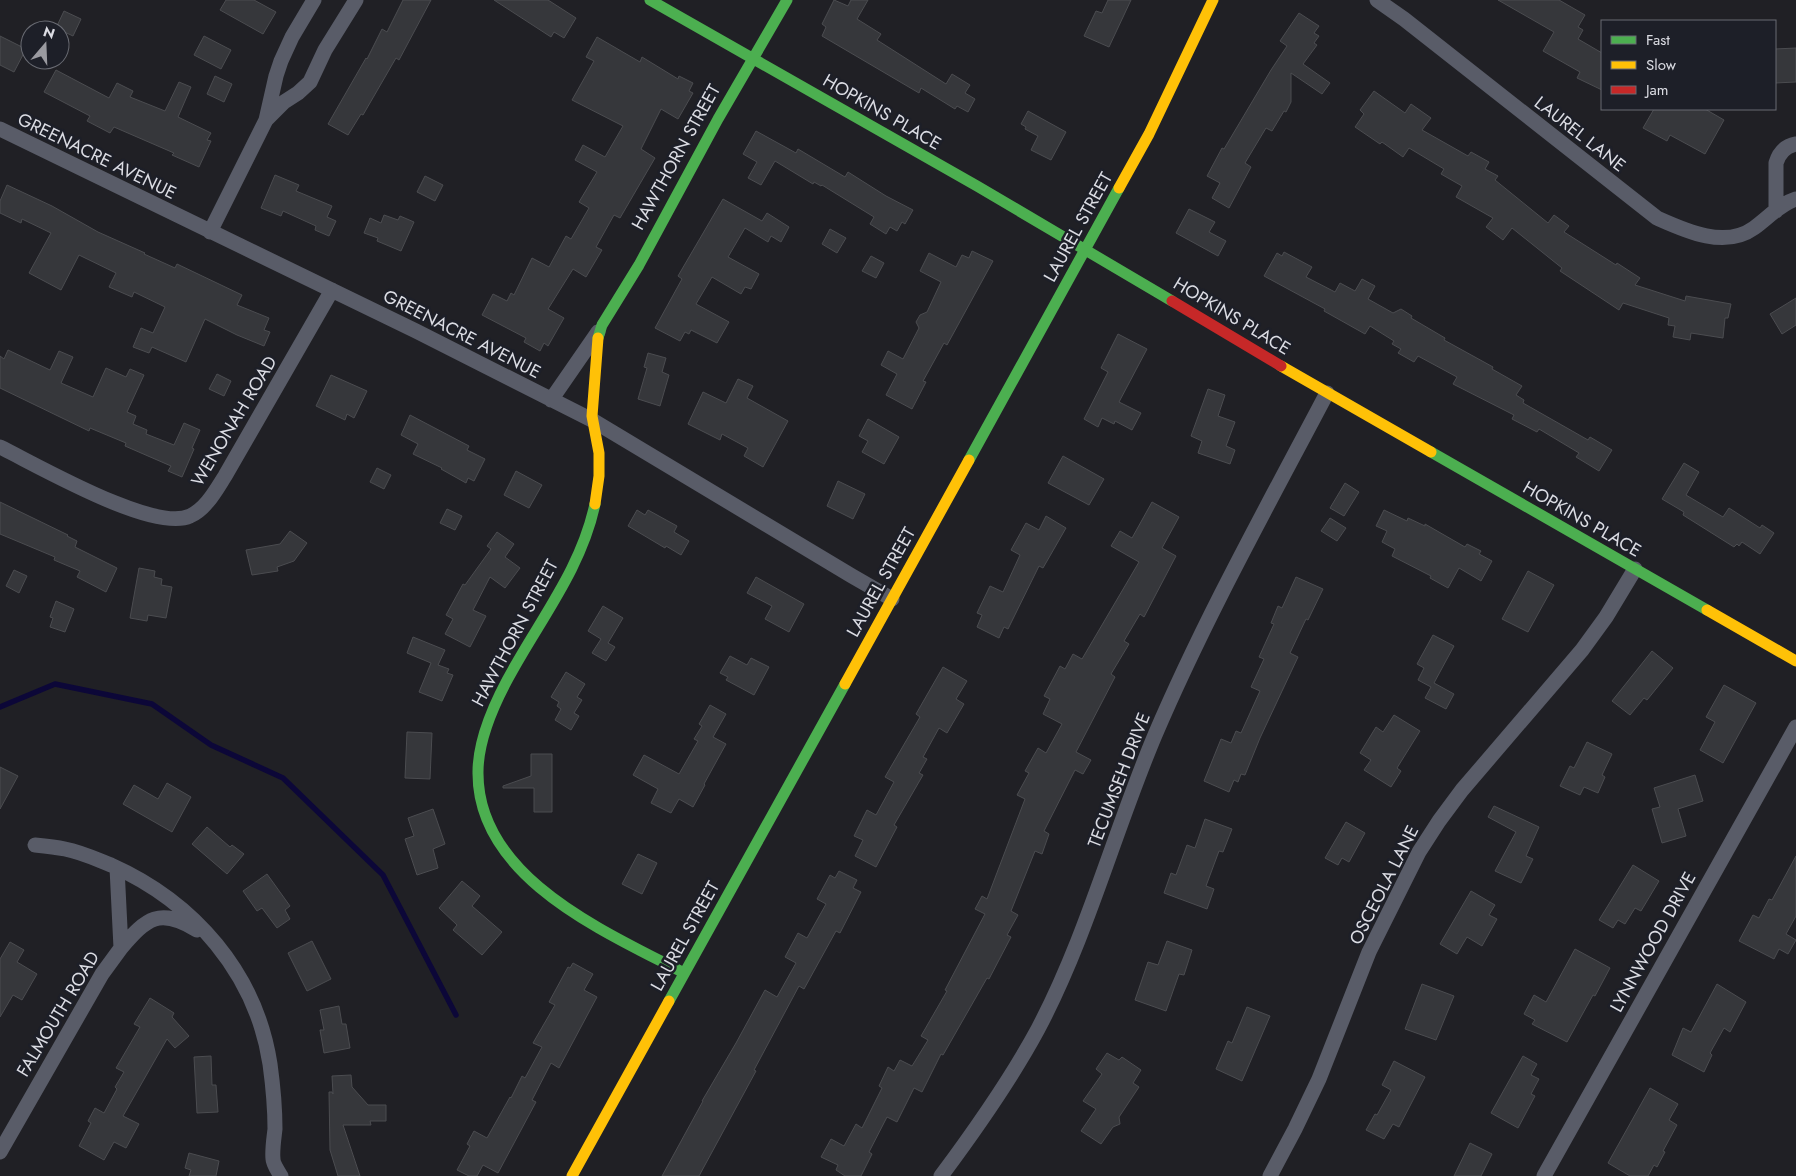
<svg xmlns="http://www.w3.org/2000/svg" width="1796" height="1176" font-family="Jost,sans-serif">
<rect width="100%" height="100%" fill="#202025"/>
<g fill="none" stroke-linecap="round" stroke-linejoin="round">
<!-- stream -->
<path stroke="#0c0738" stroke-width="5.5" d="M0,707L55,684L152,704L211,745L283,778L383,875L456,1015"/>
</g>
<!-- building -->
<path fill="#36373b" stroke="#4b4c50" d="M226,0H254L276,12L263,34L220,10Z
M403,0H431L399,60L396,58L363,115L361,114L348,135L328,124L366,58L367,59L382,29L387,32Z
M494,0H548L576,18L564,38L554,32L551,37Z
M834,0L848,6L851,0H868L857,19L881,34L877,40L946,84L952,74L970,85L965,93L975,99L968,112L957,106L955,109L921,88L919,93L822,36L826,27L822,24Z
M1108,0H1131L1109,47L1084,36L1096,11L1102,13Z
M1498,0H1559L1585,15L1578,27L1583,30L1578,39L1602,53V90L1577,78L1580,72L1543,51L1554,32Z
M64,11L81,19L73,36L56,28Z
M1299,13L1319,26L1314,33L1319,36L1314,43L1317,45L1303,64L1330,83L1322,94L1291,73V102L1286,112L1284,111L1272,131L1266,128L1245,163L1251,167L1229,208L1212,198L1220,183L1207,176L1222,148L1224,149L1271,70L1287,46L1280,41Z
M0,36L26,49L14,72L0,65Z
M204,36L231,50L221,69L194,55Z
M597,37L640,62L642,57L678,79L679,76L693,83L689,91L693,93L678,119L661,109L641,149L655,158L620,218L614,215L596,247L602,250L586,277L573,269L548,309L564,318L548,346L544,343L540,351L524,342L526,338L482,315L493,294L507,301L511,293L514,295L532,258L549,267L566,236L571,239L589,208L579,202L597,172L575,160L583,145L605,157L623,126L572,100L594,61L586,57Z
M1796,48V82L1775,83V49Z
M56,70L109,98L117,83L133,91L130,97L165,111L179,82L191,87L178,117L211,133L207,140L211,141L199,167L172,155L174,153L114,127L110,133L87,121L90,116L44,92Z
M215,76L232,84L224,102L207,94Z
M1374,91L1405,113L1411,104L1431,118L1422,130L1468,156L1471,152L1489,162L1485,169L1498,176L1495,180L1548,223L1554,215L1569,226L1564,232L1616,265L1617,263L1640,278L1635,285L1685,301L1686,296L1731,304L1728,318H1725L1723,338L1691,333L1690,340L1673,337L1675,326L1668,325L1669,318L1623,303L1619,310L1560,271L1562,268L1512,228L1503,240L1486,227L1493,218L1456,197L1462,186L1441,174L1444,169L1409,148L1403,157L1382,142L1380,144L1355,127L1364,114L1360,110Z
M1654,109H1705L1724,120L1705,154L1670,135L1667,141L1643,128Z
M1028,111L1066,132L1051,160L1031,150L1038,136L1025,129L1026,127L1021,124Z
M756,131L796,153L798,149L845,177L848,172L886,196L913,210L905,224L902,222L897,231L890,227L886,234L870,224L874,217L822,185L821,186L814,182L813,184L775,161L761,185L748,178L757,162L743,154Z
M275,175L299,185L296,191L332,206L327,217L336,221L329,236L315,230L316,226L283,211L281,216L261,208Z
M425,176L443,185L435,201L417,192Z
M7,185L52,206L98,232L145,253L144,254L175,268L177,264L242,295L237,305L269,318L264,330L270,332L264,346L237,335L205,319L186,362L152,347L149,353L133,347L141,328L153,333L165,307L134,292L132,297L109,287L116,273L79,255L61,290L29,273L51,233L22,219L21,223L0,213V201Z
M723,199L762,221L767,213L789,227L781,242L771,236L768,242L745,228L728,257L759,274L751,289L745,287L741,294L712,277L696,304L729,322L717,343L691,330L689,334L685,332L680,341L655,328L682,279L678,276Z
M1189,209L1215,222L1209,232L1226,241L1218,256L1176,233Z
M384,215L398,220L400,216L414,222L401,251L377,241L378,238L364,233L370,218L381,223Z
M830,229L846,238L837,253L822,244Z
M972,251L993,261L947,345L944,343L923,381L926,382L912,409L886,395L897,374L881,365L888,351L903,359L919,328L916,322L920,315L927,312L941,282L920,271L929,253L956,267L962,255L969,258Z
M1284,252L1312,267L1306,277L1335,292L1340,283L1355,291L1362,279L1375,286L1368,299L1393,313L1401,309L1412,316L1411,318L1445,338L1444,340L1493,367L1492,369L1522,386L1516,395L1524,400L1523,403L1588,440L1590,437L1612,450L1599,471L1576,457L1579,453L1539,429L1537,432L1512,419L1514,415L1453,384L1457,377L1418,356L1414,362L1398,353L1401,349L1392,344L1394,341L1370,326L1365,334L1324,311L1325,309L1264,276L1277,253L1282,256Z
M871,256L884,263L876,278L862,271Z
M1796,298V325L1782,334L1770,314Z
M1118,334L1147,349L1119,402L1141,413L1132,430L1115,421L1114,424L1102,418L1098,427L1084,419L1108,372L1101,368Z
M8,350L50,370L59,351L73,357L61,383L93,397L106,368L126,377L130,369L144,375L127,412L136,416L133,424L147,430L146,434L174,445L184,423L200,430L192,448L194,449L182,477L168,471L171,466L125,446L126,443L90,428L89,431L0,388V356L4,359Z
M648,353L666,358L662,372L669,375L660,406L638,399L647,368L644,367Z
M217,374L231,381L224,396L209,389Z
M331,375L367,391L354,418L347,414L345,420L316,406Z
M738,379L753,386L747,398L788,421L763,467L744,456L748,448L722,434L720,440L688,424L703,392L726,403Z
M1208,389L1225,395L1218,416L1235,422L1226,446L1235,450L1230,464L1198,453L1202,441L1191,436Z
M410,415L469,446L467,450L485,459L474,481L468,478L466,483L441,469L442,468L413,454L418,444L401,435Z
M868,419L899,437L884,464L862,452L868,441L859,436Z
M1063,456L1104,479L1089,505L1048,483Z
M1684,463L1699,472L1686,495L1723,517L1729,508L1760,528L1762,525L1774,533L1760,554L1742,542L1739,546L1737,544L1734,547L1683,515L1684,512L1662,499Z
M377,468L391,475L384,489L370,482Z
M516,471L542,485L529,508L504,495Z
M838,481L865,494L853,519L827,506Z
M1345,483L1359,492L1344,516L1330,508Z
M0,502L68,535L67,536L77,541L75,547L117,568L106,592L77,577L80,571L54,560L55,557L0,534Z
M1152,502L1179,517L1162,548L1176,556L1144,617L1140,614L1124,641L1129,644L1111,674L1115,677L1076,752L1091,760L1083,774L1075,770L1044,831L1049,834L1042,854L1035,851L1011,911L1018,915L1007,935L1011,937L989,979L987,978L943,1055L941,1054L922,1092L914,1088L897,1122L887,1117L869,1152L872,1154L861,1176H845L836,1170L838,1165L821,1157L831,1139L844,1146L856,1124L862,1128L882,1088L879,1086L888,1067L894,1071L900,1060L912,1066L928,1040L921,1036L947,991L945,990L985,914L975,909L982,896L987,899L1025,799L1017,795L1029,773L1025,771L1038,748L1046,753L1062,724L1043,714L1050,699L1044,696L1060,666L1065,669L1073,654L1082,659L1139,562L1111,546L1120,531L1132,538Z
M447,509L462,516L455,530L440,523Z
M637,510L645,515L648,510L677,526L674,532L689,541L681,555L666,546L665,548L628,526Z
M1384,510L1407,521L1408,518L1425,526V524L1465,547L1467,544L1481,551L1479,554L1492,561L1481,581L1459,568L1448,588L1430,578L1431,576L1392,556L1395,549L1382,542L1387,531L1376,526Z
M1046,516L1066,528L1043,568L1039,566L1008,629L1004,627L999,638L977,627L982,615L977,613L990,586L1003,592L1020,555L1011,550L1026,523L1039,530Z
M1330,518L1346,528L1337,541L1321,531Z
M290,531L307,543L294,561L277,567L278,571L252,575L246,550L280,544Z
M497,532L514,544L505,557L520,568L505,588L490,577L473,610L486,616L470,647L445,634L453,619L446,615L463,584L465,585L491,549L487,546Z
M139,568L155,571L154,577L162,579L161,585L172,587L166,618L148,615L147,621L130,618Z
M14,570L27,576L19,593L6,586Z
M1528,571L1554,585L1528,632L1502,619Z
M756,577L804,604L789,632L765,619L772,606L747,593Z
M1296,577L1323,589L1308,620L1306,619L1290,653L1298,657L1260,738L1245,775L1241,774L1238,782L1234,780L1229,792L1204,781L1221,739L1231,743L1236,731L1241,733L1260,691L1251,687L1264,659L1259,657L1274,624L1271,623L1278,606L1282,608Z
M56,601L74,609L65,632L50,627L53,618L50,617Z
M603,606L623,618L608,643L615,647L606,661L592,653L601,639L588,631Z
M1433,635L1454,646L1434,683L1454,694L1446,709L1425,698L1431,687L1418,680L1424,668L1417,664Z
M413,637L445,650L438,665L449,669L447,673L453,675L442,701L419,692L431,663L407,653Z
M1652,651L1673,668L1647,700L1644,698L1630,715L1612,701Z
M730,656L747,665L751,658L769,667L754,695L726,680L728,677L720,673Z
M943,667L967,681L956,699L964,704L947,733L939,728L923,757L927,759L919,773L923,775L894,825L897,827L876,867L855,856L863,840L854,836L867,810L876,815L894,782L885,777L920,717L916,714Z
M566,672L585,684L577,697L582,700L574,713L579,716L571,730L555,720L561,709L557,706L559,702L551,697Z
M1724,685L1756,703L1723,763L1700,750L1715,722L1706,717Z
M710,705L726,714L713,737L726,744L704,784L705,785L693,807L679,799L671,813L651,803L658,789L633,775L644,755L679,774L698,741L694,739L702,726L699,724Z
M1394,715L1420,731L1397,768L1401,771L1391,787L1364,770L1371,760L1360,753L1376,727L1383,732Z
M407,732L432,733L430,779L405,778Z
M1587,742L1612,754L1602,775L1605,777L1598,793L1584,787L1580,795L1560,786L1570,766L1574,768Z
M531,754H552V812H534V788H503V786L531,776Z
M0,767L18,776L0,809Z
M1695,775L1703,801L1678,809L1686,836L1662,843L1652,809L1660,807L1654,788Z
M167,783L191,797L172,832L123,804L134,785L158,799Z
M1494,806L1539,827L1526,856L1533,859L1521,883L1495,871L1516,832L1488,817Z
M433,809L445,844L433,849L438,868L417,875L405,839L414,836L408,818Z
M1205,819L1232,829L1223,852L1219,851L1206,886L1214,889L1207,909L1164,893L1171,873L1176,875L1187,845L1195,848Z
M1346,822L1365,833L1349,862L1342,858L1338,865L1325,858Z
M207,827L230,847L232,845L244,854L227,874L192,844Z
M638,854L657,863L642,894L622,884Z
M1796,856V916L1786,934L1796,940L1788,954L1779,949L1774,959L1739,941L1753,915L1759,918L1769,899L1772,900Z
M1633,865L1659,881L1641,911L1635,908L1625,924L1618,920L1613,928L1599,920Z
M839,871L857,880L853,888L861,892L840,933L836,931L804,989L799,986L754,1070L756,1071L699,1176H662L703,1101H702L736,1043L765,990L777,997L796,963L785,957L798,933L807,938L826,904L817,899L830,875L835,878Z
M267,874L290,906L285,910L290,919L277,928L262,908L257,911L243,891Z
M462,881L480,896L472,906L502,932L482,955L453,930L457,925L439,908Z
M1471,891L1495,905L1489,915L1497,919L1482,946L1467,937L1457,954L1440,944Z
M312,941L331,979L307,991L288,953Z
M1167,941L1192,950L1184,975L1179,974L1166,1011L1135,1000L1148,962L1158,965Z
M10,942L24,950L17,962L37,974L22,1000L13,995L0,1017V959Z
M1575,949L1610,968L1595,996L1593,995L1567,1042L1532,1024L1535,1020L1524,1014L1534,995L1546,1002Z
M573,963L593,974L584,990L597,997L559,1068L551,1063L532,1100L536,1102L498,1173L483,1165L477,1176H469L457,1170L470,1146L467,1144L474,1131L487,1138L510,1097L511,1098L522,1076L525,1078L542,1047L533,1043L555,1005L549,1002L568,967L570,968Z
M1422,984L1454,996L1436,1040L1405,1029Z
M1717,984L1746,1002L1730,1032L1724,1028L1710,1053L1712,1055L1704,1072L1672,1055L1683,1028L1691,1032Z
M150,998L174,1013L172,1017L189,1036L175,1048L167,1039L123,1116L139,1124L126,1148L114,1142L104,1160L79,1146L91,1123L88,1121L95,1108L104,1113L117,1089L115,1087L124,1072L116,1068L140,1027L134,1024Z
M339,1006L342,1024H346L350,1048L324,1053L320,1030H324L320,1010Z
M1247,1007L1270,1016L1242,1081L1216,1069L1228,1041L1232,1043Z
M1107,1053L1119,1060L1122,1057L1141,1070L1133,1083L1139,1087L1119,1117L1120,1124L1113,1127L1101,1144L1081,1131L1096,1109L1083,1101L1102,1074L1096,1069Z
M211,1056L212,1085H216L218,1112L197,1113L194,1057Z
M1523,1056L1537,1064L1531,1075L1539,1079L1531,1094L1535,1096L1518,1128L1491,1113Z
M1394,1061L1425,1077L1399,1127L1393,1124L1384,1139L1366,1130L1375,1114L1377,1115L1391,1090L1382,1085Z
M351,1075L352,1087L368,1105H386V1121H370L371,1125H343L360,1176H338L330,1150L329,1092H332L333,1094L332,1076Z
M1650,1088L1678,1104L1669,1120L1677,1125L1663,1151L1665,1152L1657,1167L1654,1165L1648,1176H1630L1608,1163Z
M1470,1143L1492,1154L1481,1176H1454Z
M189,1153L219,1161L216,1176H189L191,1170L185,1168Z"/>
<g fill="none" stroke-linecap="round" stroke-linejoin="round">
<!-- street -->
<path stroke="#595c68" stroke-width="15" d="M1377,0L1404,19L1657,218C1686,231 1725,249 1754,228C1768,218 1780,204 1796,199
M266,120L284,102L298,93L310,82L325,50L356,0
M0,129L416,331L592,420L852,576L892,599
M1776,211V163C1779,153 1785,146 1796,144
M210,232L266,120L276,76L281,61L292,37L314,0
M551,400L598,332
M0,447C37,465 154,533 190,516C206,509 216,490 225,476L332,290
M35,845C45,846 55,847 65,849C81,852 96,859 111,865C194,902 256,973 270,1064C273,1086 275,1107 275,1129C274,1138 272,1150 273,1159C273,1164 278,1171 281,1176
M121,948C147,918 159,907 197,930
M0,1152L102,974L121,948L117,868
M941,1176C976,1129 1010,1081 1038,1029C1087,936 1114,832 1155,735C1205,618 1268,505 1327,393
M1270,1176L1295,1129L1319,1079L1369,952L1419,852L1439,821L1462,790L1582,650L1606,617L1635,569
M1544,1176L1796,727"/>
<!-- fast -->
<path stroke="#4caf50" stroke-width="11" d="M650,0L977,186L1172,301
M598,338L602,325L639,265L718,119L787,0
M1431,452L1707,610
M969,460L1119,188
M595,504C582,565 545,613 515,666C497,697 478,736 478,772C477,878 606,932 684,973
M669,1001L845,684"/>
<!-- slow -->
<path stroke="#ffc107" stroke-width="11" d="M1119,188L1149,134L1213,0
M1281,366L1431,452
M595,504L599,476V453L592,416L598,338
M1707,610L1796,661
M845,684L969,460
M572,1176L669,1001"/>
<!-- jam -->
<path stroke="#c62828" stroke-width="11" d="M1172,301L1281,366"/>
</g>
<g text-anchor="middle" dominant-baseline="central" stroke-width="5" stroke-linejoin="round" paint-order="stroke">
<!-- street labels -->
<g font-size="18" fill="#dbdce3" stroke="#1d1f28">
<text transform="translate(882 112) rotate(30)">HOPKINS PLACE</text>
<text transform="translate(1580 134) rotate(38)">LAUREL LANE</text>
<text transform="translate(97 156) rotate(26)">GREENACRE AVENUE</text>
<text transform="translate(676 157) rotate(-61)">HAWTHORN STREET</text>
<text transform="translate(1078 227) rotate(-61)">LAUREL STREET</text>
<text transform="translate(1232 316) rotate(31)">HOPKINS PLACE</text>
<text transform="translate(462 334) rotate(27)">GREENACRE AVENUE</text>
<text transform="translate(234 421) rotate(-59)">WENONAH ROAD</text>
<text transform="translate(1582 519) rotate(30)">HOPKINS PLACE</text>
<text transform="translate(881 582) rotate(-61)">LAUREL STREET</text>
<text transform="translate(515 633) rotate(-62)">HAWTHORN STREET</text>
<text transform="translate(1119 780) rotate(-69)">TECUMSEH DRIVE</text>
<text transform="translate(1384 885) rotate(-63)">OSCEOLA LANE</text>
<text transform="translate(685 936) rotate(-61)">LAUREL STREET</text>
<text transform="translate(1653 942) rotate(-61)">LYNNWOOD DRIVE</text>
<text transform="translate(58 1014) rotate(-59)">FALMOUTH ROAD</text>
</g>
</g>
<!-- legend -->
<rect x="1601" y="20" width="175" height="90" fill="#1d1f28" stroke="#696b73"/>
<rect x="1611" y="36" width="25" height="8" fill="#4caf50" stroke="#696b73"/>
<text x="1646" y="45" font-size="15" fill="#dbdce3">Fast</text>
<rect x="1611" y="61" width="25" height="8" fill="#ffc107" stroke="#696b73"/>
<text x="1646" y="70" font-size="15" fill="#dbdce3">Slow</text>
<rect x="1611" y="86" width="25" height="8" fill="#c62828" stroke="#696b73"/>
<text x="1646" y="95" font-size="15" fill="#dbdce3">Jam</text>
<!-- north arrow -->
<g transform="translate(45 45) rotate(19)"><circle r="24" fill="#1d1f28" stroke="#696b73"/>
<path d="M0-4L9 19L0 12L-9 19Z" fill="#9a9aa0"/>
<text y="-8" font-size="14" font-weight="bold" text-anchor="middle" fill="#dbdce3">N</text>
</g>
</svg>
